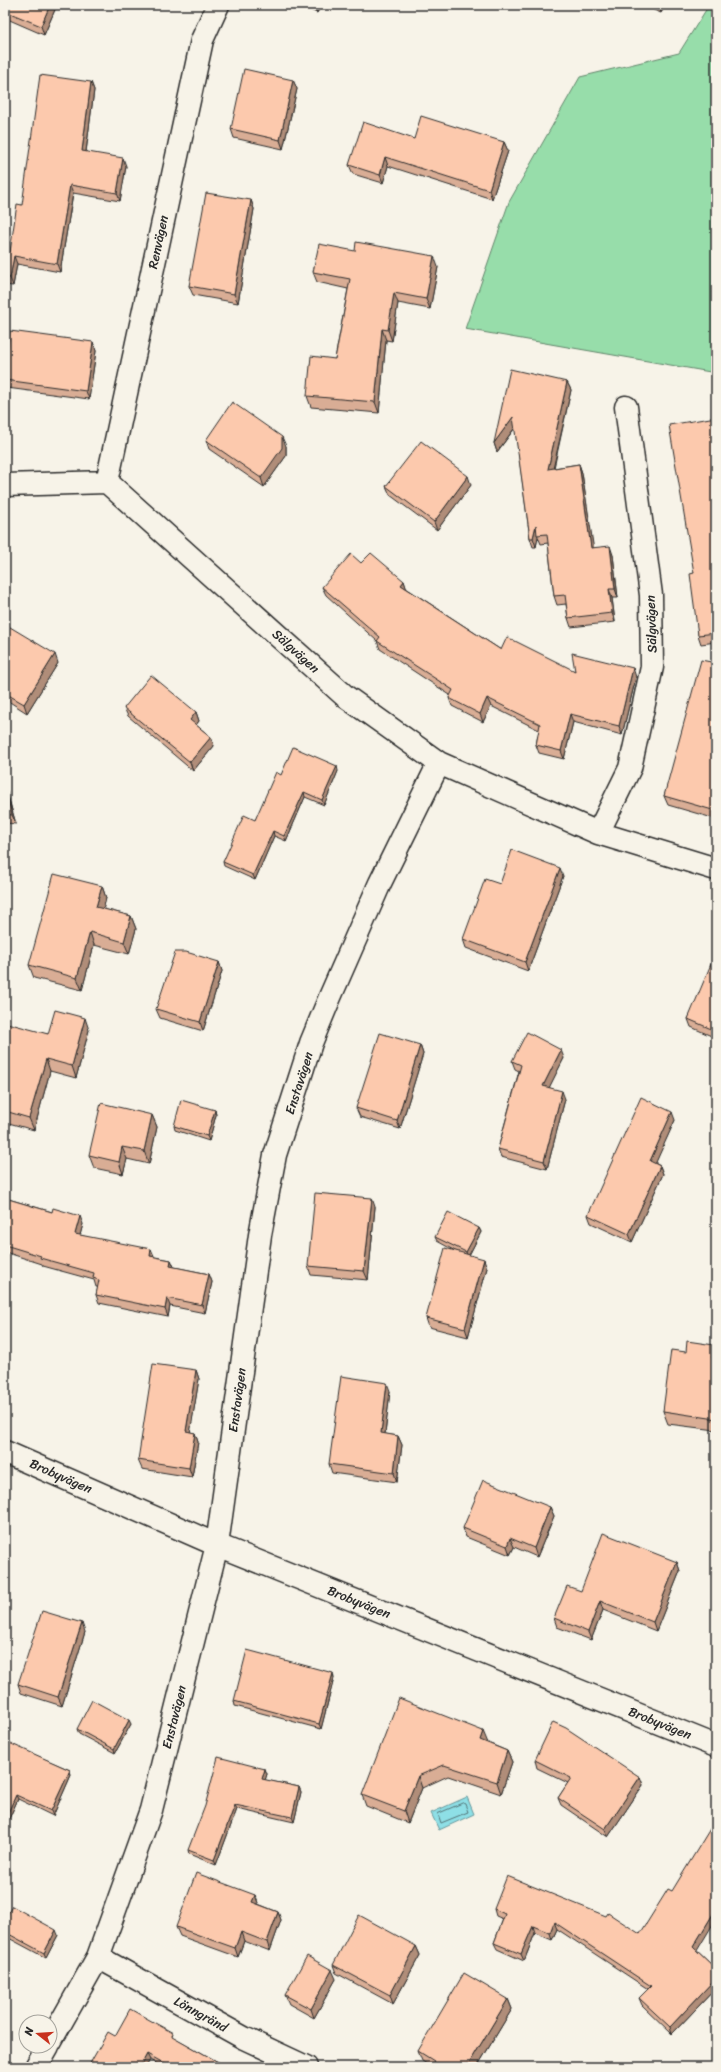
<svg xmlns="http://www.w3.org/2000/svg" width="721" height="2072" font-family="Sriracha,sans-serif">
<rect width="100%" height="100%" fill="#f7f3e8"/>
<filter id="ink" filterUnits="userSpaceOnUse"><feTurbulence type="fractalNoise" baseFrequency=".025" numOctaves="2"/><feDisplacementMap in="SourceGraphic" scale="8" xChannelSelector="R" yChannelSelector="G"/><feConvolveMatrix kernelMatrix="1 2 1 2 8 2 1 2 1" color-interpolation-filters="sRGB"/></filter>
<g filter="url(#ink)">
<!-- green -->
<path fill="#97ddaa" stroke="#61846a" d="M709,5H716V373L465,329L509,202L580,77L679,53Z"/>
<!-- water -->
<path fill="#8edfe6" stroke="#66979b" d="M467,1797L474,1814L439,1830L431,1813Z"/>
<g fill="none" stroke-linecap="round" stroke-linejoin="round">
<!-- shore -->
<path stroke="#537376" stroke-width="1" d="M463,1803L465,1804L468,1812L441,1823L438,1814Z"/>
<!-- street casing -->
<g stroke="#2b2b2b" stroke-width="25">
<path id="street" d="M107,482L202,40L218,5
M5,485L107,482L345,696L439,763L598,833L716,869
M598,833L630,768L652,667L651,595L626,407
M5,1452L217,1545L716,1746
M98,1957L244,2038L306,2067
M50,2042L98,1957L151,1810L217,1545L260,1235L275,1155L311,1043L330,997L380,883L439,763
M36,2067L48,2046"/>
</g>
<!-- street -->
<use href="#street" stroke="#f7f3e8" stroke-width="22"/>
</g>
<!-- wall -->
<path fill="#d9ad95" stroke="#2b2b2b" d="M5,5H57L44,35L5,18Z
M299,5H321L317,13Z
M642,5H665L661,13Z
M293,80L297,89L283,149L234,138L231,129Z
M91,82L94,90L86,152L126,166L120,201L73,193L60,272L17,264L13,286L5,285V252H10L22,205Z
M414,139L504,142L508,151L492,199L388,166L383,183L353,174L349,165Z
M251,200L254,209L238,303L193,295L189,286Z
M355,251L438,267L430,309L398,303L392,341L386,340L379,413L311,407L307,396L335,359L348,289L317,282L313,272Z
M93,342L96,351L89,399L7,388L5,384V367Z
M567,382L571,390L554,468L579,464L582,473L593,548L613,555L618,598H612L615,622L571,627L568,618L566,604L557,605L554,596L548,543L541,544L538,537L536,547H533L530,538L515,428L497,452L494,443Z
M716,417V642L701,644L698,635L694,573Z
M206,440L286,446V456L264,487L209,449Z
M471,485L437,530L390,495L386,486Z
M361,563L404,581L406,588L501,650L575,671L636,677L622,735L573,722L564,759L539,753L536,745L539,730L491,706L483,722L452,706L449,698L450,695L380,649L377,641L326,595L322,587Z
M5,624L58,663L27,713L5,699Z
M716,663V819L668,805L664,796Z
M124,708L196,712L199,721L196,725L211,737L214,746L193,771L128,716Z
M338,771L324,805L305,797L286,841L274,836L255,880L224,866L223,862L255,820L281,775Z
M5,786L16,824L5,823Z
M563,876L528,971L466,948L463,939L500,884Z
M102,886L106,898L103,909L131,916L136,929L129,954L94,945L82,990L34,978L29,965Z
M219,962L222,971L203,1031L160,1018L156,1009Z
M716,967V1038L691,1027L688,1019Z
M89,1030L76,1078L50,1071L34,1130L5,1122V1032L48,1034Z
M420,1045L423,1054L400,1129L360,1117L356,1108Z
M564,1058L549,1087L565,1099L547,1169L501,1157L498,1149L519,1071L515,1069L512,1061Z
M215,1110L216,1115L209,1141L175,1130L174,1126Z
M152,1115L157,1127L149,1164L127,1159L123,1174L94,1168L89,1155Z
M675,1120L655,1163L660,1166L663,1174L632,1242L591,1223L588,1215Z
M5,1198L52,1212L83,1224L80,1235L154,1257L171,1260L174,1267L209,1274L212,1282L205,1313L170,1306L168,1317L99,1303L96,1295L98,1287H96L94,1280L43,1266L42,1264L5,1252Z
M375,1207L368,1280L311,1275L308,1266Z
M479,1228L481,1232L469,1255L487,1268L468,1337L429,1327L426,1318L457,1252L437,1241L435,1237Z
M714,1345L716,1351V1430L668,1424L663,1411L686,1352Z
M196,1370L199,1379L190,1432L195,1433L198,1442L192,1477L142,1469L138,1460Z
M390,1391L385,1434L398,1436L402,1445L397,1482L332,1473L329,1464Z
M550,1507L554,1516L537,1557L514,1547L510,1555L466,1537L463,1528Z
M677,1562L680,1571L656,1631L603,1610L591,1640L557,1627L554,1618Z
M85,1632L62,1706L21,1693L18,1684Z
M334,1678L321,1729L235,1706L234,1701Z
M131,1724L115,1753L79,1734L77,1729Z
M5,1742L70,1770L71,1775L53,1816L18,1799L7,1823H5Z
M488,1743L507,1751L512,1762L501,1794L448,1776L422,1788L408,1823L366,1806L362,1795Z
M535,1760L640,1777L643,1785L608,1837L561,1805L558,1798L568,1783L537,1768Z
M265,1769L267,1774L265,1780L299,1787L301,1792L294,1822L237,1809L216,1865L189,1854L188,1850Z
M255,1895L258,1903V1904L278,1912L281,1920L270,1951L244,1941L238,1957L180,1936L176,1927Z
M494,1909L640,1934L697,1951L716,1969V1988L672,2034L642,2005L639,1998L648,1989L557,1929L552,1940L535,1933L524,1961L497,1949L494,1943L503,1919L496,1916Z
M5,1919L58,1935L46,1958L5,1936Z
M416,1946L420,1955L393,2004L336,1973L333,1965Z
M336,1979L314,2018L289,2004L285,1995Z
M508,1999L512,2009L477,2067H430V2066L422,2061L418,2051Z
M115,2036L175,2038L227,2067H162L150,2060Z"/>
<!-- shaded-wall -->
<path fill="#b08d79" stroke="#2b2b2b" d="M50,5H57L44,35L41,26Z
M314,5H321L317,13Z
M658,5H665L661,13Z
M293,80L297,89L283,149L280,140Z
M91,82L94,90L85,159L82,151Z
M504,142L508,151L492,199L489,190Z
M385,157L388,166L383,183L380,175Z
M123,158L126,166L120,201L117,193Z
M70,185L73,193L60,272L57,264Z
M251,200L254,209L238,303L234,294Z
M14,256L17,264L13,286L10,278Z
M434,256L438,267L430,309L426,299Z
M394,293L398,303L392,341L388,330Z
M382,329L386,340L379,413L375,402Z
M93,342L96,351L89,399L86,391Z
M567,382L571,390L551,478L548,469Z
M5,390L6,393L5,405Z
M513,417L516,426L497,452L494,443Z
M282,437L286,446V456L264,487L261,478Z
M579,464L582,473L595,557L591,548Z
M468,476L471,485L437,530L434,522Z
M536,525L538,537L536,547L533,538Z
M610,546L613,555L618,598L615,589Z
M404,581L407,590L401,585Z
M609,589L612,598L615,622L612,613Z
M55,654L58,663L27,713L24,704Z
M633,668L636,677L622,735L619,726Z
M487,698L491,706L483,722L480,714Z
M196,712L199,721L193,728L190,720Z
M570,714L573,722L564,759L561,751Z
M211,737L214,746L193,771L190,762Z
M337,766L338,771L324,805L322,800Z
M5,786L16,824L12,815L5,788Z
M304,792L305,797L286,841L284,836Z
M273,831L274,836L255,880L253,875Z
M560,868L563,876L528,971L525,962Z
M102,886L106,898L101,919L96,907Z
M131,916L136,929L129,954L124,942Z
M90,932L94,945L82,990L77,978Z
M219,962L222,971L203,1031L200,1022Z
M85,1018L89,1030L76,1078L72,1066Z
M420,1045L423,1054L400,1129L397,1121Z
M561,1050L564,1058L546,1094L543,1086Z
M46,1059L50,1071L34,1130L29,1118Z
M562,1091L565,1099L547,1169L544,1161Z
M215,1110L216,1115L209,1141L207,1136Z
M672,1112L675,1120L653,1169L650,1161Z
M152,1115L157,1127L149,1164L144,1151Z
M122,1147L127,1159L123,1174L119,1162Z
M660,1166L663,1174L632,1242L629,1234Z
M372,1198L375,1207L368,1280L364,1271Z
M80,1216L83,1224L78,1243L75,1234Z
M479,1228L481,1232L468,1257L466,1252Z
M151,1249L155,1258L150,1256Z
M484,1259L487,1268L468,1337L465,1328Z
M171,1260L175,1269L170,1266Z
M209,1274L212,1282L205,1313L202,1305Z
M167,1298L170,1306L168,1317L165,1309Z
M714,1345L716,1351V1370L712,1358Z
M196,1370L199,1379L189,1440L186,1431Z
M387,1383L390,1391L384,1442L381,1433Z
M195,1433L198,1442L192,1477L189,1468Z
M398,1436L402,1445L397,1482L394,1473Z
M550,1507L554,1516L537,1557L534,1548Z
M510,1538L514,1547L510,1555L507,1546Z
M677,1562L680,1571L656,1631L653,1622Z
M600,1601L603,1610L591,1640L588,1632Z
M82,1623L85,1632L62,1706L58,1697Z
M333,1673L334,1678L321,1729L319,1724Z
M129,1720L131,1724L115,1753L114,1749Z
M483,1731L488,1743L484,1752L480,1740Z
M507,1751L512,1762L501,1794L497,1782Z
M265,1769L267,1774L264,1784L262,1779Z
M70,1770L71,1775L53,1816L51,1811Z
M418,1776L422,1788L408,1823L404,1811Z
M640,1777L643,1785L608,1837L605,1829Z
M299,1787L301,1792L294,1822L292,1817Z
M16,1795L18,1799L7,1823L5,1819Z
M235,1805L237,1809L216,1865L214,1860Z
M255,1895L258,1903L256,1911L252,1902Z
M716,1909V1919L695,1954L693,1947Z
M278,1912L281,1920L270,1951L267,1942Z
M554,1922L557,1929L552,1940L550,1933Z
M533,1926L535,1933L524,1961L521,1954Z
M56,1930L58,1935L46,1958L44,1953Z
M241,1932L244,1941L238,1957L235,1948Z
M416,1946L420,1955L393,2004L390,1995Z
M332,1970L336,1979L314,2018L311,2009Z
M716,1978V1988L672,2034L670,2027Z
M508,1999L512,2009L477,2067H467Z
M147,2054L150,2060L146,2067H140Z"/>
<!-- building -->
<path fill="#fcc9ad" stroke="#2b2b2b" d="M5,5H50L41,26L5,11Z
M244,69L293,80L280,140L231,129Z
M40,75L91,82L82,151L123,158L117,193L70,185L57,264L14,256L10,278L5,277V252H10L17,204L22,205Z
M421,116L504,142L489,190L385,157L380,175L349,165L363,122L414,139Z
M206,193L251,200L234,294L189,286Z
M356,242L434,256L426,299L394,293L388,330L382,329L375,402L307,396L311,356L335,359L350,279L313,272L319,244L355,251Z
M10,331L93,342L86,391L5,380V367Z
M510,369L567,382L548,469L579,464L591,548L610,546L615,589H609L612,613L568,618L565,595L554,596L547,534L537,535L536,525L533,538H530L513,417L494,443Z
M232,402L282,437V448L261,478L206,440Z
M716,417V633L698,635L690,574L694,573L669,425Z
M421,441L468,476L434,522L386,486Z
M371,553L404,581L401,585L501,650L507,637L575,671L572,653L633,668L619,726L570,714L561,751L536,745L540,724L487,698L480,714L449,698L453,690L377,641L380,637L322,587L351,554L361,563Z
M5,624L55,654L24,704L5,693Z
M701,660L716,663V811L664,796Z
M151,675L196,712L190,720L211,737L190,762L124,708Z
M293,747L337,766L322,800L304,792L284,836L273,831L253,875L223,862L244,815L255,820L276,772L281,775Z
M5,788L12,815L5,814Z
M512,850L560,868L525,962L463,939L485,879L500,884Z
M54,874L102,886L96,907L131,916L124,942L90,932L77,978L29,965Z
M175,952H186L219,962L200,1022L156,1009Z
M711,964L716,967V1031L688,1019Z
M55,1010L85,1018L72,1066L46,1059L29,1118L5,1111V1032L7,1023L48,1034Z
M527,1032L561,1050L543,1086L562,1091L544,1161L498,1149L521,1065L512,1061Z
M380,1033L420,1045L397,1121L356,1108Z
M641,1097L672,1112L650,1161L660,1166L629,1234L588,1215Z
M181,1100L215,1110L207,1136L174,1126Z
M101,1103L152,1115L144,1151L122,1147L119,1162L89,1155Z
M315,1193L372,1198L364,1271L308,1266Z
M5,1198L52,1212L53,1208L80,1216L75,1234L151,1249L150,1256L171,1260L170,1266L209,1274L202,1305L167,1298L165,1309L96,1295L99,1280L93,1278L94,1273L40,1258L41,1256L5,1245Z
M448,1212L479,1228L466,1252L435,1237Z
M445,1248L484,1259L465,1328L426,1318Z
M687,1341L714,1345L712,1358L716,1359V1419L663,1411L671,1350L686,1352Z
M153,1364L196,1370L186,1431L195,1433L189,1468L138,1460Z
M341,1376L387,1383L381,1433L398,1436L394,1473L329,1464Z
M483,1480L550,1507L534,1548L510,1538L507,1546L463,1528Z
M603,1533L677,1562L653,1622L600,1601L588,1632L554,1618L567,1586L581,1591Z
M42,1611L82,1623L58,1697L18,1684Z
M247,1650L333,1673L319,1724L234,1701Z
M399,1698L483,1731L480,1740L507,1751L497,1782L444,1765L418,1776L404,1811L362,1795Z
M92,1700L129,1720L114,1749L77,1729Z
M553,1722L566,1728L640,1777L605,1829L558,1798L571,1778L535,1760Z
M5,1741L70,1770L51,1811L16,1795L5,1819Z
M218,1757L265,1769L262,1779L299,1787L292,1817L235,1805L214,1860L188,1850L205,1806Z
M716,1819V1909L693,1947L716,1969V1978L670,2027L639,1998L651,1986L554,1922L550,1933L533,1926L521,1954L494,1943L505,1914L494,1909L507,1876L606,1916L608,1913L640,1934L668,1889L672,1891Z
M196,1873L255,1895L252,1902L278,1912L267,1942L241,1932L235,1948L176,1927Z
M12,1906L56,1930L44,1953L5,1932V1919Z
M359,1915L416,1946L390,1995L333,1965Z
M307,1956L332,1970L311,2009L285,1995Z
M464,1973L508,1999L467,2067H430L434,2061L418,2051Z
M130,2009L173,2033L172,2036L227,2067H171L147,2054L140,2067H88L108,2032L115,2036Z"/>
</g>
<g text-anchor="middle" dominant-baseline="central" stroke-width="3" stroke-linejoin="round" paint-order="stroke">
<!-- street labels -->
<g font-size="13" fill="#2b2b2b" stroke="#f7f3e8">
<text transform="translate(158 242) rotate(-78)">Renvägen</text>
<text transform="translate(651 624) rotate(-92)">Sälgvägen</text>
<text transform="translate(296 651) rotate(42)">Sälgvägen</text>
<text transform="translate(299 1083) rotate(-72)">Enstavägen</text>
<text transform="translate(237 1400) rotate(-82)">Enstavägen</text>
<text transform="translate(61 1476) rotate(24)">Brobyvägen</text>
<text transform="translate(359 1602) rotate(22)">Brobyvägen</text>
<text transform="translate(174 1717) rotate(-76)">Enstavägen</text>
<text transform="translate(660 1723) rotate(22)">Brobyvägen</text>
<text transform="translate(201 2014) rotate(29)">Lönngränd</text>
</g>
</g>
<!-- margin -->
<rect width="721" height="2072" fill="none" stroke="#f7f3e8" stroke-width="20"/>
<rect x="10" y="10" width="701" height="2052" fill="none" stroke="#2b2b2b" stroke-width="1.5" filter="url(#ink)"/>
<!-- north arrow -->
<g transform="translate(38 2034) rotate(287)"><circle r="19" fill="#f7f3e8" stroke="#a5a39c"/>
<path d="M0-3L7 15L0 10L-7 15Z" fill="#c8321e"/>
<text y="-6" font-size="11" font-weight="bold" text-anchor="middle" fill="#2b2b2b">N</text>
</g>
</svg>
